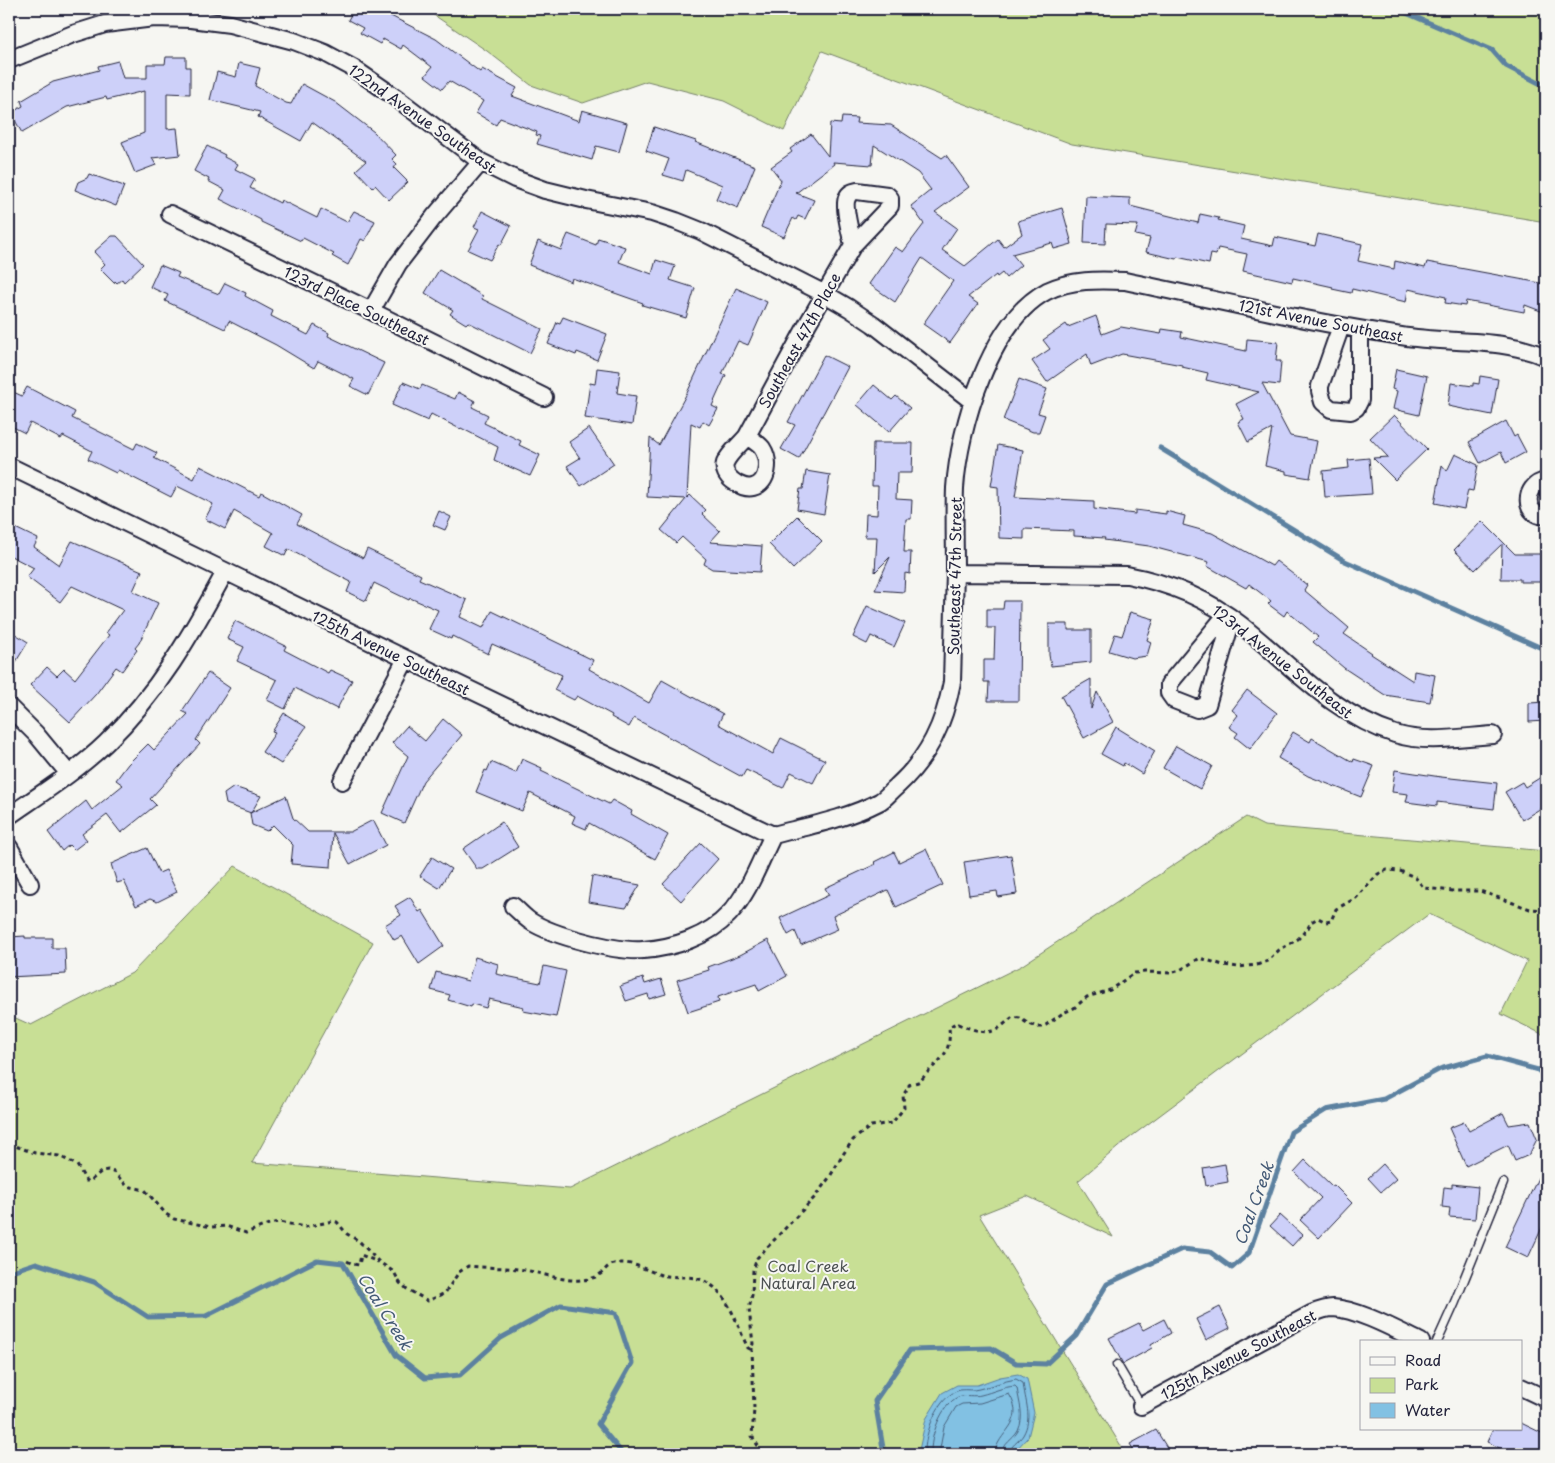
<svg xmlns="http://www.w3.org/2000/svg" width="1555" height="1463" font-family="'Playpen Sans',sans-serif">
<rect width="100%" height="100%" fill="#f6f6f2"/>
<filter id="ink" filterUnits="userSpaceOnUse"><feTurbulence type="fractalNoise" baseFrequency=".02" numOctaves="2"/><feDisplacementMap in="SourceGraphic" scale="10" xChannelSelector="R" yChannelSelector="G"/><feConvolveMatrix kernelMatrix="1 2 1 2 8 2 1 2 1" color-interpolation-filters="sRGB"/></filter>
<g filter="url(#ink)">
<!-- green -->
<path fill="#c8df95" stroke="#758068" d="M425,9H1546V222L1072,144L822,51L784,131L724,101L647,81L583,103L531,85L487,51Z
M1246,817L1264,826L1546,851V1036L1501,1014L1527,961L1429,914L1124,1142L1078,1181L1113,1237L1027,1196L979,1215L1126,1454H9V1015L31,1025L132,973L235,866L373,942L252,1163L570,1189L1021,966Z"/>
<!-- water -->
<path fill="#82c1e3" stroke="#5c81a0" d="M1018,1374L1027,1379L1034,1413L1028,1437L1012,1454H920L919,1450L926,1419L942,1393L957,1385H977L1000,1377Z"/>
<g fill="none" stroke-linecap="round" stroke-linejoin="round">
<!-- shore -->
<path stroke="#48627e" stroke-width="1" d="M925,1454C924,1434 938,1395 960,1390C966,1389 973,1391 979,1389C992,1386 1003,1381 1016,1379L1023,1383C1025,1401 1033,1418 1023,1435C1019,1442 1010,1445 1009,1454
M931,1454C930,1437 941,1405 958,1397C965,1394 974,1397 981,1395C993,1392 1003,1387 1015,1386L1017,1388C1019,1403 1025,1416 1018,1431C1013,1440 1003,1443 1002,1454
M939,1454L944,1427L956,1407L962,1404L980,1403L1009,1394C1028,1424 996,1432 995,1454"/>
<!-- stream -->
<path stroke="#5c81a0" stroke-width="5" d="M1397,9L1492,50L1506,66L1539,83L1546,82
M1160,448L1345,561L1546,650
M9,1272L36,1263L94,1282L148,1317L206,1316L317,1260L343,1263L396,1355L425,1378L460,1375L501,1338L561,1305L616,1313L632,1363L598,1424L623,1454
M884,1454L875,1401L910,1350L991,1348L1016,1363L1046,1364L1076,1336L1107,1284L1182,1249L1210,1252L1232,1268L1249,1253L1291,1132L1326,1110L1384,1099L1440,1069L1487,1056L1538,1070L1546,1078"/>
</g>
<!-- building -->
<path fill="#cdd0f9" stroke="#22223b" d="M354,9H377L436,39L480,72L482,69L517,88L512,96L579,121L582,110L627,123L619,152L596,146L592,160L537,144L540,136L536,135L537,132L500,118L496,125L476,113L483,101L449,81L442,89L425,76L432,67L403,45L401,49L383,39L380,44L360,33L363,28L348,20Z
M166,57H186V67H190V94L167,93V129L177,128L180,155L152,158L156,165L135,173L122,142L144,133V91L107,100L106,97L67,107L22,133L11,113L23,106L21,101L53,82L99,70L98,66L118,61L123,78H147V64H165Z
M239,63L260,68L255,86L286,103L291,104L302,84L335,102L374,132L396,155L392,159L397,164L394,168L408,182L389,200L375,185L373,188L356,170L366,161L312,122L301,141L258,117L260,112L210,100L217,72L236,77Z
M842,117L857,118L856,123L891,125L942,158L946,155L969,187L935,212L957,228L942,250L965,266L998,239L1004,247L1022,234L1018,221L1062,208L1072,244L1054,249L1052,243L1012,254L1021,265L1006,278L1002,273L997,277L996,275L968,297L978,304L950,343L923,324L953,281L922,258L895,302L869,284L895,247L903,252L924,224L911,206L931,190L918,173L874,145L872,165L833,162L834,164L796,193L814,200L805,219L798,216L796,220L793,218L784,237L761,227L781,180L771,167L792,152L790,149L811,134L828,156L830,123L841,124Z
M654,127L696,141L695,142L755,166L738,208L716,199L722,185L686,170L683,181L663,175L669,159L646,151Z
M207,146L225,155L224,157L238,164L235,169L255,179L250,188L280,203L281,200L317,218L321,209L347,222L354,211L375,221L365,241L361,239L348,265L332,256L334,254L303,238L301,241L261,222V220L220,199L225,190L208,181L209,179L194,171Z
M89,174L124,186L116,206L75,190L78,182L87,178Z
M1086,196L1130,198V206L1198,223L1200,214L1219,218L1218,220L1244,226L1241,239L1273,246L1275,237L1315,246L1318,234L1362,244L1358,261L1394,269L1395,261L1425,268L1427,262L1546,284V313L1525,305L1524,312L1466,301L1465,306L1445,303L1446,297L1408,289L1406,302L1352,289L1351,293L1332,289L1333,287L1293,278L1292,282L1243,271L1247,254L1218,248L1216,255L1211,254L1209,264L1177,257L1176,259L1146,252L1150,238L1135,235L1138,225L1106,224L1105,244L1084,243Z
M482,211L511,226L501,245L499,244L490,260L468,250L479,229L474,227Z
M568,234L596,245L598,238L625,247L619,262L652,274L656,260L675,266L670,280L695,288L686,318L642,305L643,303L572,278L571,282L529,265L538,241L561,250Z
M112,236H117L143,264L124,282L122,279L117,283L115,281L114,283L100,269L105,264L94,252Z
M160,265L179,273L177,277L219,294L225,283L246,293L245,296L273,311L271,316L308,335L314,325L329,333L328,336L384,363L368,395L350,386L354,379L318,361L314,368L276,345L229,321L225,329L165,301L168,295L150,287Z
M439,270L483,296L482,299L542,329L530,353L468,322L466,324L450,314L453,310L425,293Z
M736,288L767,302L748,345L738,341L722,374L726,375L712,406L718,409L709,425L703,421L700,427L691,423L687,498L690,495L706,510L702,514L720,531L710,542L762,546L760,572L712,569L704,564L706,559L682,537L676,543L661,530L686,499L647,497L650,438L659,445L687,393Z
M1096,316L1102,334L1121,327L1161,334L1162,329L1182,332L1181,337L1246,351L1247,339L1278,342L1276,361H1281L1279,385L1262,383L1290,436L1317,441L1310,478L1286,474V471L1265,466L1272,429L1248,442L1238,422L1244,419L1236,404L1259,392L1206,380L1208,373L1182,367V365L1122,354L1091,366L1087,354L1047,382L1032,361L1050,349L1043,340L1066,324L1068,327Z
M563,317L607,334L597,360L577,352L576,355L548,344L557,322L560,323Z
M824,355L848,367L799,459L781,449L795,425L788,422Z
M597,368L620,371L617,393L636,396L632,425L585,418L590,383L595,384Z
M1396,369L1427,376L1419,415L1393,409L1397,391L1392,389Z
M1480,376L1498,379L1492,415L1448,406L1451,383L1473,386V383L1479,384Z
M1019,379L1047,389L1038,413L1045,415L1039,432H1033L1003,420Z
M403,382L420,389L422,385L455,399L458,392L475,401L472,407L488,415L484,423L521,441L519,445L540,455L530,476L494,460L498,447L461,428L460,429L431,414L428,421L392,405Z
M874,385L892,400L896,396L910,408L889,432L857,405Z
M27,387L75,412L72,418L134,449L137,443L157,453L154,458L194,479L200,466L259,496L261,492L302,515L297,524L363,558L367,549L421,575L419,579L467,600L460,617L483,628L492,611L593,660L589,669L649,703L662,680L723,714L718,724L773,754L781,738L825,760L813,783L791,772L783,788L746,770L742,777L634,718L629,727L611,717L612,715L577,696L574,700L554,690L562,675L492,644L488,654L452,636L451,639L429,629L438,610L410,598L409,600L374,583L366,601L347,592L351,582L288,549L285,556L266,546L273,533L234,511L225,529L205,519L213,504L177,486L171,497L118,470L116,473L88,459L92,451L63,436L61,439L30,423L25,433L9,425V390L22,396Z
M1394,415L1427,449L1395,480L1373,458L1388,457L1370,438Z
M1506,421L1514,437L1517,435L1526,452L1506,463L1501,452L1480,463L1469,442Z
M589,428L614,464L581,486L567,466L580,458L569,442Z
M873,443H913L912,473H897L896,499L912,500L911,519H906L904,552H911L910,574L905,573L904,592L875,590L890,557L875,572L877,537H865L866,514L877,515L878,486H872Z
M998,445L1023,450L1015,497L1094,501V509L1135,514V510L1166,514V511L1185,516L1183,525L1212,533L1272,566L1276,561L1307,585L1304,590L1349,628L1344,634L1372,653L1371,654L1413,681L1414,671L1435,675L1430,702L1385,695L1344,668L1313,642L1318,637L1287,611L1284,616L1268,604L1271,601L1249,584L1246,588L1207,566L1209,562L1149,546L1104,540L1105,538L1074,536V531L1024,529V539L999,538L998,487L991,486Z
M1455,454L1478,465L1473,491L1468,490L1464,509L1435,503L1442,465L1447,471Z
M1369,458L1372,494L1325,497L1323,471L1349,468L1348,460Z
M806,471L830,475L824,514L797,509L800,489H803Z
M439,511L451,517L445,530L433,525Z
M797,516L822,541L793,569L769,544Z
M1482,521L1515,554H1541V582H1520V579H1501L1502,544L1475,570L1454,550Z
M9,525L38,539L34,547L59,565L72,541L142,571L133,591L158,603L139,643L135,648L137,650L122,671L116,667L96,694L70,722L30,685L47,667L57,676L64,669L75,679L109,635L106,633L123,610L72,586L60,602L27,577L34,568L9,555Z
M1004,601H1020L1019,701H988L989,682H984V660H994L995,628H987V609H1003Z
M867,606L905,623L894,647L871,636L867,644L853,637Z
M1130,612L1154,619L1147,640L1151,642L1147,656L1132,658L1109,651L1115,634L1122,636Z
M235,621L286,646L284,650L328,673L330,670L352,680L337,709L295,688L285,709L267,700L277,680L237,661L244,647L227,639Z
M1049,624H1068V630H1091V662L1051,666L1049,655Z
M9,630L28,642L9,673Z
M208,673L230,688L196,740L200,744L150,799L156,805L121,833L107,815L82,834L87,840L74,850L69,845L62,851L48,832L86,801L92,810L123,785L116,780L128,764L148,744L154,750L188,714L182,711Z
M1091,679V709L1097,692L1113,722L1084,738L1061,696Z
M1247,690L1277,713L1250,749L1235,737L1238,733L1229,727L1238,715L1232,710Z
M1546,702V721L1529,722V703Z
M284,713L306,727L281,764L262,752L275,733L272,732Z
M443,719L462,735L423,781L404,823L382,813L408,756L392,743L407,726L425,741Z
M1116,727L1155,751L1142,774L1124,763L1123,766L1101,754Z
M1293,732L1310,742L1312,738L1353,762L1354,759L1374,766L1361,797L1308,776L1278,758Z
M1176,746L1212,766L1200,789L1163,768Z
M522,759L542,768L541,771L609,804L612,800L632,811L631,814L668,835L655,859L589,823L586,829L572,823L575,816L530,793L522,811L476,792L485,770L487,771L491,762L516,773Z
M1395,770L1441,777L1497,783L1494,809L1437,802V806L1406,802L1408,794L1392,792Z
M1546,774V805L1522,820L1505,792L1522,782L1525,787Z
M234,787L261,796L251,813L226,804L224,794Z
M286,796L293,818L308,832H350L373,820L386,845L350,864L333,833L331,867L291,864L293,845L273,825L267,831L252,825L250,813Z
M502,822L518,847L483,869H477L463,849Z
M701,843L718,859L681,901L663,884Z
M147,848L159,873L166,870L177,892L157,902L150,899L136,906L124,881L117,883L111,864Z
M926,849L943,885L896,907L888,890L833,916L838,929L801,945L795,931L788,935L780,918L829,895L825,888L876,864L874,862L894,852L899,862Z
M1011,855L1017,894L998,897L997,891L969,895L964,862Z
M432,857L451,869L439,888L420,876Z
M592,876L640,885L626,908L588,902Z
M410,897L419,912L422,910L444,946L419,964L402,936L394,940L385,925L401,915L395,906Z
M25,936V938H52V948H65L66,974L9,977V937Z
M768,940L787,976L759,991L756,984L718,997L719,1002L688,1012L677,980L709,970L708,967L740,955Z
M475,957L498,964L496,974L540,983L544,966L566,971L556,1017L523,1011L524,1007L489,999L486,1008L472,1004L471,1007L448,1000L450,995L431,990L436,972L468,981Z
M643,978L645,984L661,979L666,994L649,999L648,994L626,1001L620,986Z
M1503,1113L1509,1125L1530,1122L1537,1139L1529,1155L1515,1161L1508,1145L1466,1166L1449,1128L1464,1122L1469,1131Z
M1305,1160L1332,1186L1334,1185L1352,1203L1319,1238L1300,1220L1321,1198L1294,1172Z
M1546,1161V1219L1528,1258L1505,1247Z
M1225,1164L1228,1182L1206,1186L1203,1168Z
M1383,1164L1396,1179L1381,1192L1368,1178Z
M1452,1184L1478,1187L1475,1219L1449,1217L1450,1208L1442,1207L1444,1187L1452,1188Z
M1280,1215L1302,1235L1292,1246L1270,1226Z
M1220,1307L1230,1328L1206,1340L1196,1319Z
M1164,1319L1171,1333L1151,1345L1152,1348L1123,1364L1109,1338L1139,1323L1143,1330Z
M1521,1423L1546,1435V1454H1512L1487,1442L1493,1429H1521Z
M1156,1430L1171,1454H1136L1130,1444Z"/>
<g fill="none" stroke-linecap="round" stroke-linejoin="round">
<!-- lane casing -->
<g stroke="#22223b" stroke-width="11">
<path id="lane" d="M1437,1342L1455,1302L1503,1183
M1117,1365L1141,1406
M9,1454H10"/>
</g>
<!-- street casing -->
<g stroke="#22223b" stroke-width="20">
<path id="street" d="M9,60L73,34L105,24L154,18L191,19L230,24L294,41L325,53L353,68L395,97L481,162L515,179L545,190L586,200L652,213L676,221L701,231L825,294L849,308L873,324L972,401
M170,214L371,311L544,397
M371,311L398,264L434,217L481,162
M1341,326L1320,386V391L1323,402L1331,409L1351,411L1356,408L1360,400V330
M747,436C741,444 729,453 725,463C721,476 741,490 753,487C769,483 770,460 762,448C758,443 752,440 747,436L808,323L853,245L890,206V198L887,195L857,191C852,192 849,193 847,198C843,206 851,235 853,245
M9,466L406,659L773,835
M1546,481C1521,485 1525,519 1546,515
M955,573L1127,575C1169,583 1207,598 1241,625C1290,664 1334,715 1395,734C1427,744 1461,737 1493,735
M1226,615L1169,684V693L1174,700L1197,709L1207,705L1232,619
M9,707L36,734L69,774
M342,781L406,659
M9,816C42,793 77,771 106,743C158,693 191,635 225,572
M773,835C808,826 846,819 879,802C885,799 890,792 896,787C929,757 944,724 952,682C953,645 954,608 955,571C955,544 954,516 955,488C959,428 990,321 1047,291C1072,279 1098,280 1125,281C1217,300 1308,322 1401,336C1449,344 1500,337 1546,357
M9,847L30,884
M513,906C519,911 524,917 530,921C553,936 616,952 643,950C673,948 708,937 729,914C749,893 760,861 773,835
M1521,1387L1546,1399
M1141,1406L1311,1314C1318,1311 1325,1308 1333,1308C1358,1309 1398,1331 1421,1342"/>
</g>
<!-- path -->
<path stroke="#22223b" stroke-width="3" stroke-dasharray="4 4" stroke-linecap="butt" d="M9,1144L35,1153L59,1156L77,1165L86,1181H90L102,1171L108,1170L114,1172L127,1186L145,1190L166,1214L174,1219L211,1227L226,1226L246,1233L269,1224L279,1222L305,1227L333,1221L337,1222L347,1234L359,1241L379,1262L394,1272L400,1283L407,1289L428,1301L445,1293L459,1272L468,1266C487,1268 506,1267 525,1270C540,1273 567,1282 581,1280C586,1280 595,1278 599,1275C605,1271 606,1266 614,1264C630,1260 643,1269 658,1274C669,1278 683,1276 695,1278C727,1284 736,1324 748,1348L750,1349L753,1344L749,1309L752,1295L753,1270L757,1258L814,1198L829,1178L844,1153L853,1140L871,1126L892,1123L904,1108L903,1095L909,1087V1085C912,1083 917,1083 920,1081C923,1079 925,1074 928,1072C944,1056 951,1052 949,1027L956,1023C966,1027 982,1034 993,1031C1000,1029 1007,1021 1013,1017L1020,1018L1027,1023L1037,1027H1041L1046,1025L1063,1013L1074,1008L1087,997L1110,990L1134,973L1145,972L1171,973L1180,970L1200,958L1223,965L1238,967L1257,965L1268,961L1279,950L1298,939L1308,928L1311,922L1318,918L1326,922L1331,921L1336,909L1356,898L1378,874L1387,870L1400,871L1415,877L1424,888L1453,891H1480L1530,909L1546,910
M347,1261L353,1264L359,1265L361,1255L378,1262
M752,1348L754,1409L752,1436L763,1454"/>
<!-- lane -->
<use href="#lane" stroke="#f6f6f2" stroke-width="8"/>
<!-- street -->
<use href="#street" stroke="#f6f6f2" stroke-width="16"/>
</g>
</g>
<g text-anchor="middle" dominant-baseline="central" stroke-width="4" stroke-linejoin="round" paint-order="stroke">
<!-- street labels -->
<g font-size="15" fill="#22223b" stroke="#f6f6f2">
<text transform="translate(423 118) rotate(35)">122nd Avenue Southeast</text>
<text transform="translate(357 305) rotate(26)">123rd Place Southeast</text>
<text transform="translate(1321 320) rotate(11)">121st Avenue Southeast</text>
<text transform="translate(799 340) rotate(-61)">Southeast 47th Place</text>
<text transform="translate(954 576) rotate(-89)">Southeast 47th Street</text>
<text transform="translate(391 652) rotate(26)">125th Avenue Southeast</text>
<text transform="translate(1283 661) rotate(38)">123rd Avenue Southeast</text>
<text transform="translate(1238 1354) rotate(-28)">125th Avenue Southeast</text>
</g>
<!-- park labels -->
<g font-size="15" fill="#4c5152" stroke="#f6f6f2">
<text x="808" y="1265">Coal Creek<tspan x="808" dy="17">Natural Area</tspan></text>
</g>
<!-- water labels -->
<g font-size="16" font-style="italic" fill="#445a76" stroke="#f6f6f2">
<text transform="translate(1253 1203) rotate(-70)">Coal Creek</text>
<text transform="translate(386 1311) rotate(58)">Coal Creek</text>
</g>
</g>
<!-- margin -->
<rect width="1555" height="1463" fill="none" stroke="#f6f6f2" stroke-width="30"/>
<rect x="15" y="15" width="1525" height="1433" fill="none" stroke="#22223b" stroke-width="2" filter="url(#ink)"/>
<!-- legend -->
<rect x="1360" y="1340" width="162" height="90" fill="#f6f6f2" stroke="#a1a1a9"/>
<rect x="1370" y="1357" width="25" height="8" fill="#f6f6f2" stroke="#a1a1a9"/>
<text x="1405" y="1366" font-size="15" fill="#22223b">Road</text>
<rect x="1370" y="1378" width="25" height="15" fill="#c8df95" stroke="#a1a1a9"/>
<text x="1405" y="1390" font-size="15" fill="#22223b">Park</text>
<rect x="1370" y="1403" width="25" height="15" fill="#82c1e3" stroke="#a1a1a9"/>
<text x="1405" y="1416" font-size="15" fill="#22223b">Water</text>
</svg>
